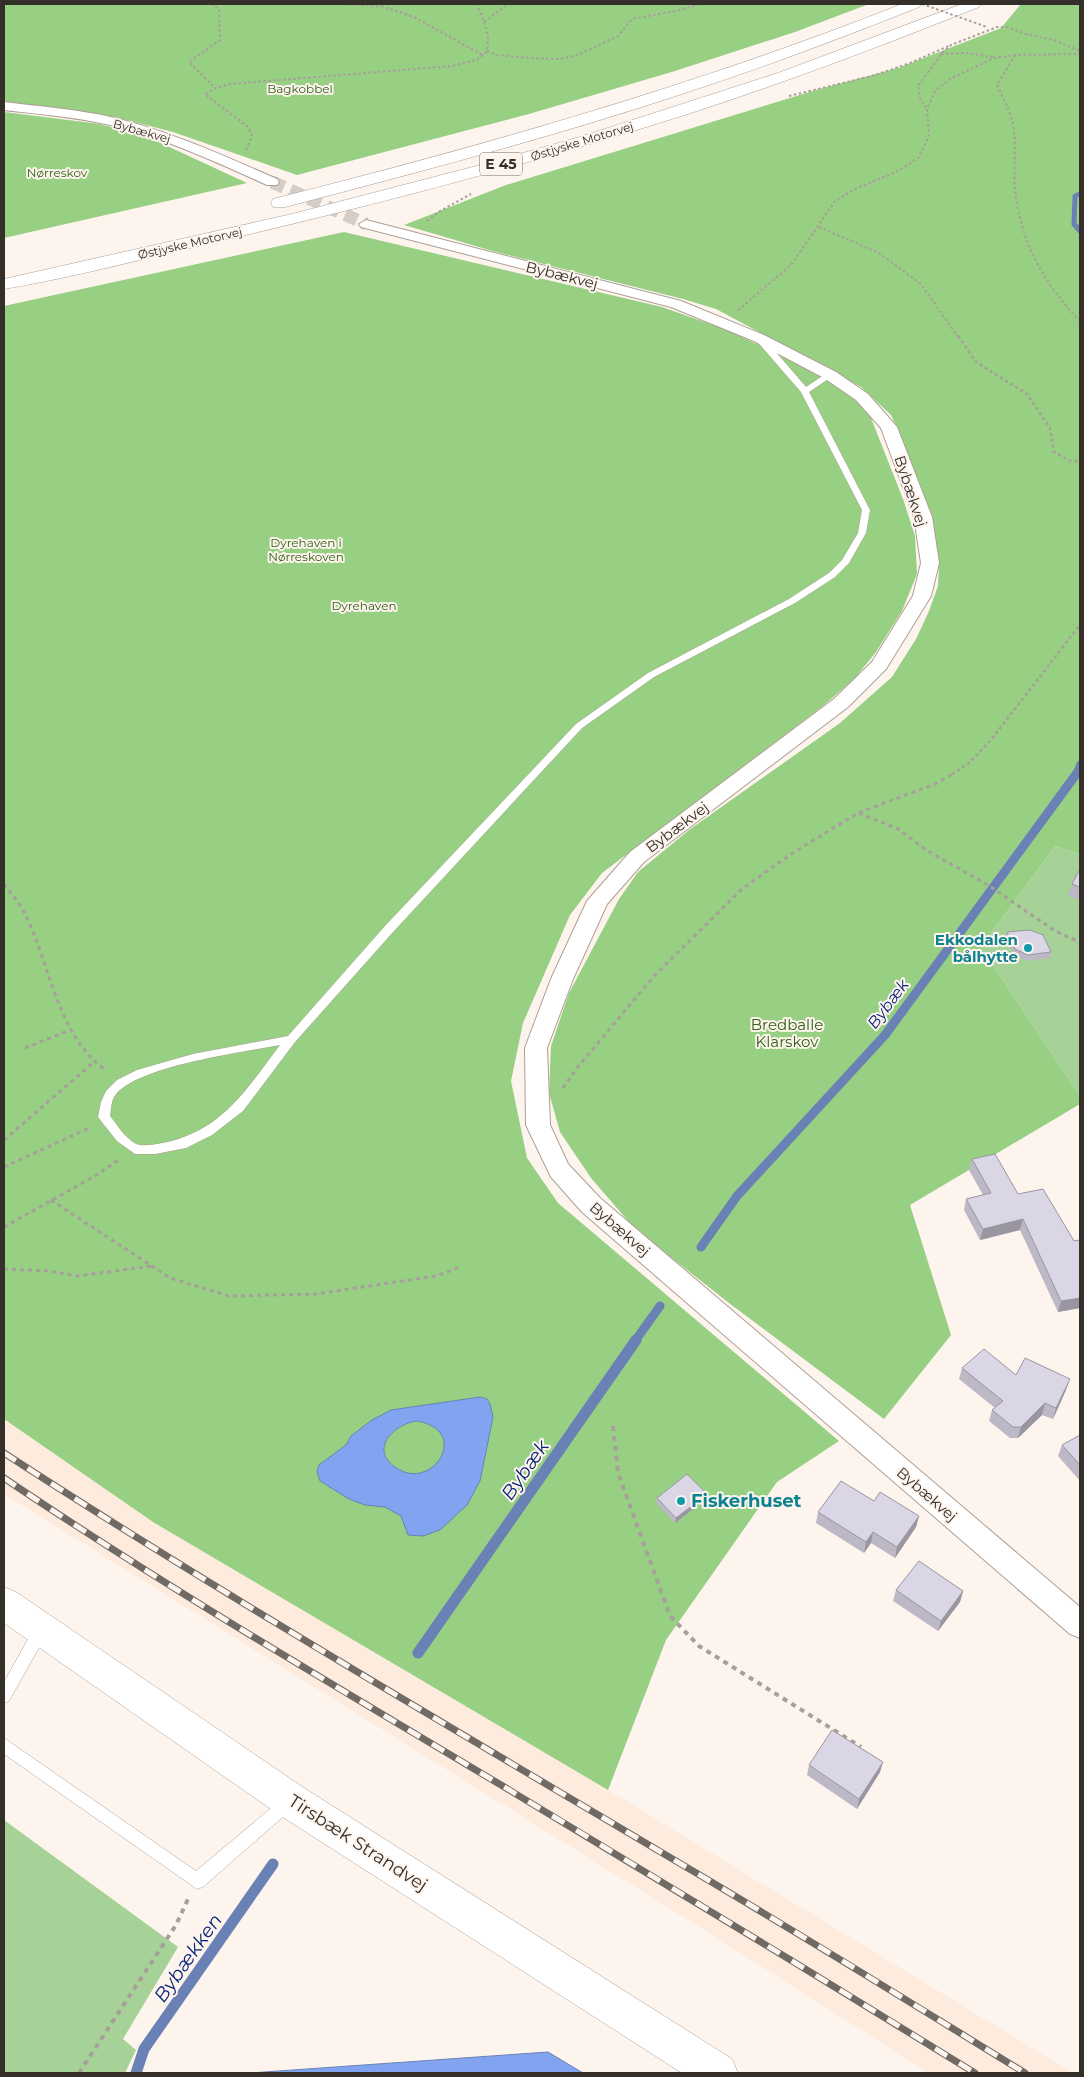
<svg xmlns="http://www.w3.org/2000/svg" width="1084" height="2077" font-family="Montserrat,sans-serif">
<rect width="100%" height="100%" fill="#fdf4ed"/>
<!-- built -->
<path fill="#fdebde" d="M4,1419L153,1522L608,1790L1073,2073H929L690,1921L4,1494Z"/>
<!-- green -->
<path fill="#a6d297" d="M1055,846L1080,854V1096L981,947Z
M4,1820L178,1947L123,2039L136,2050L125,2073H4Z"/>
<!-- forest -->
<path fill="#97cf83" d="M4,4H869L795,32L675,71L529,114L297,175L173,132L115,117L4,103Z
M1021,4H1080V854L1055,846L981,947L1080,1096V1104L910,1205L951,1335L884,1419L729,1303L635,1229L591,1178L560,1132L549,1093L551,1046L569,993L619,899L638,872L689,830L840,723L892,677L916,639L929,611L938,586L939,564L934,535L896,425L891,415L861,387L716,309L683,299L496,252L404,225L506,185L816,90L898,68L1001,28Z
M4,112L100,124L150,138L247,183L4,238Z
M344,232L662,307L727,330L791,360L848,393L869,413L903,499L915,536L917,574L902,611L876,652L855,678L823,706L602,873L570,915L523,1023L511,1081L527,1158L558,1203L839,1441L777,1482L666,1640L608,1790L153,1522L4,1419V306Z"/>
<!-- water -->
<path fill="#81a4f1" stroke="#6a81b5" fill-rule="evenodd" d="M480,1397L487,1399L490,1404L493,1417L480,1481L467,1505L440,1530L423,1536L408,1535L401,1516L385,1507L365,1505L349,1499L320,1481L317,1471L319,1465L346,1445L351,1436L372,1420L391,1410ZM417,1421C473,1431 431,1494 395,1467C369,1449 394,1424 417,1421Z
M548,2052L583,2073H250Z"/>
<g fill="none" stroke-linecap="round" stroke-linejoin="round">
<!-- stream-far3 -->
<path stroke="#6a81b5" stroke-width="5" d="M1080,194L1075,196L1074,224L1080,231"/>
<!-- stream-far2 -->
<path stroke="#6a81b5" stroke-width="7" d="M1076,774L1080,764"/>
<!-- stream-far1 -->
<path stroke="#6a81b5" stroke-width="9" d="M701,1247L737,1196L885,1035L1077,773
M635,1341L660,1306"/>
<!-- stream -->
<path stroke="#6a81b5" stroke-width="11" d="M418,1653L636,1340
M136,2073L144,2049L273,1864"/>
<!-- street-tunnel -->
<path stroke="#d5cdc6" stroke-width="13" stroke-dasharray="13 7" stroke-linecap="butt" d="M272,182L366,224"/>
<!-- lane casing -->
<g stroke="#ae9f94" stroke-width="1">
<path id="lane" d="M756,336H762L806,387L827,373L834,375L809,392L870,510L866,533L849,563L835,577L795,603L654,677L582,728L393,932L295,1042L243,1111L212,1135L186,1148L155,1154H135L117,1141L98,1117L101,1102L106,1091L117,1080L137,1070L193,1054L288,1036L385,926L576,724L648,673L789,599L829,573L842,560L858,533L862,510L801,392L756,340ZM280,1045C246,1090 222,1131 163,1143C156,1144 143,1147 136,1144C125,1138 117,1125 110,1116C111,1110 111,1102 114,1097C133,1066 244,1052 280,1045Z
M41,1623L46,1625L48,1630L46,1635L9,1701L4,1703V1682L36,1625Z
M4,1738L196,1871L283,1798L288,1795L293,1798L296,1803L293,1808L203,1887L197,1889L4,1754Z"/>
</g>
<!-- street casing -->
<g stroke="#ae9f94" stroke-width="2">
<path id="street" d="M4,102C37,106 70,109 102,115C163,128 220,154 277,179L279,182L277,185H267C216,162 165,138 110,125C75,117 39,114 4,110Z
M366,220L681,301L764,335L836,372L868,394L897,427L932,517L939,563L931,596L886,669L848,707L644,862L607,904L573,979L547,1048L550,1125L568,1164L600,1198L1080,1607V1638L1070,1634L582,1212L551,1177L526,1125L525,1048L551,979L587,901L630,852L834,699L872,662L913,596L921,563L914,517L881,428L856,400L824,378L754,341L671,307L361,227L359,224Z"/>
</g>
<!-- secondary casing -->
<g stroke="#ae9f94" stroke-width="1">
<path id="secondary" d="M4,1587L16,1592L304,1788L732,2059L738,2073H682L278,1814L4,1623Z"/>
</g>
<!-- highway casing -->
<g stroke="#ae9f94" stroke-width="1">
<path id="highway" d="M902,4H921L919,7C842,38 764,67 685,93C553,137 419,172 285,207H273L271,203L273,199C486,145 697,85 902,4Z
M962,4H981L979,7C884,45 789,81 691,113C541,161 387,202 233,238C157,255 81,276 4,289V279L292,214L484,164L583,136L778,73Z"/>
</g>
<!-- path-far3 -->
<path stroke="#a79f99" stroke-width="2" stroke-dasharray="2.5 2.5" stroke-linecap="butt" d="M211,4L219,9L220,40L189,62L215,88
M341,4L381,6L414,17L484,56
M484,22L508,4
M487,51L497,55L531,58L559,59L578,55L618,36L632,19L680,10L700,4
M941,54L966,53L993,57
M1015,55L997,85C1003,98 1010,110 1013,124C1017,146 1013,168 1015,189C1020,241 1044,284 1080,321
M789,96L872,76L910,63L951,45
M926,108L920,98L918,86L943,52L951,45L997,27H1007L1026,34L1054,40L1080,51
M246,150L252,136L248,127L205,94L215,88L230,84L452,66L476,60L485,54C493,38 483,20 477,4
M427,221L440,211L471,194
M819,227L879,253L921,284L958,337
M738,310L791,265L835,201L853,190L896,172L918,158L929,136L927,109L935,91L950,79L994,58L1015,55L1080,54"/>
<!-- path-far2 -->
<path stroke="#a79f99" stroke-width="2.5" stroke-dasharray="3 3" stroke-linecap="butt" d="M958,336L976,362L1027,394L1050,428L1054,452L1072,462L1080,461
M4,413V423
M952,774L968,764L990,741L1080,625"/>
<!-- path-far1 -->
<path stroke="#a79f99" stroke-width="3" stroke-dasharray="4 4" stroke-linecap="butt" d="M859,813L898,829L926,850L988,885L1055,931L1080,942
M4,884C11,893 19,902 24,912C50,962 57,1037 106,1070
M25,1048L70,1030
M563,1088L577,1068L654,976L742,889L791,854L858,813L935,784L954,773
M4,1140L94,1062
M4,1167L89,1128
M51,1200L170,1278L229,1296L316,1294L436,1276L460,1267
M4,1227L95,1176L120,1159
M4,1269L49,1271L77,1276L152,1266"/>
<!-- path -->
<path stroke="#a79f99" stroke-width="4" stroke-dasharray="5 5" stroke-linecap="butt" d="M613,1426L618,1473L670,1616L699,1646L861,1747
M79,2073L176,1925L188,1899"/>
<!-- lane -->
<use href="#lane" fill="#fff" fill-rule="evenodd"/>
<!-- street -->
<use href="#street" fill="#fff" fill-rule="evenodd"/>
<!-- secondary -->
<use href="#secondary" fill="#fff" fill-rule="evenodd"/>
<!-- highway -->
<use href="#highway" fill="#fff" fill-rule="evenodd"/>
<!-- rail casing -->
<g stroke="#706a64" stroke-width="7">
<path id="rail" d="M4,1453C226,1597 454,1729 681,1864C797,1932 911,2003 1025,2073
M4,1478C164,1586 330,1683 496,1782C656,1878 816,1975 975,2073"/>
</g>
<!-- rail -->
<use href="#rail" stroke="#fdf4ed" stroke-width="5" stroke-dasharray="14" stroke-linecap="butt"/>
<!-- path-bridge -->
<path stroke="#a79f99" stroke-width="2" stroke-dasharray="2.5 2.5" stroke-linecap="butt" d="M922,4L987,27"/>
</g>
<!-- wall -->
<path fill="#bcb8c6" d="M1080,869V900L1068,896L1072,884Z
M1007,932L1051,952L1050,958L1027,961L1014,955L1005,938Z
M995,1154L1080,1308L1058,1312L1020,1230L980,1240L964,1210L966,1199L983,1195L969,1170L972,1159Z
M962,1368L1016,1375L1066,1390L1053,1419L1042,1415L1018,1438H1010L989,1421L992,1410L995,1408L959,1379Z
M1080,1435V1481L1058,1456L1062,1445Z
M657,1498L706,1499L675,1523L656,1503Z
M874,1501L919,1516L916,1527L895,1558L871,1543L864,1553L816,1523L818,1512Z
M896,1590L963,1591L960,1602L938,1631L893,1601Z
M809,1765L880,1772L857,1809L807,1775Z"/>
<!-- shaded-wall -->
<path fill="#9996a1" d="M1023,1219L1020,1230L980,1240L983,1229Z
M1080,1298V1308L1058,1312L1061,1301Z
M1070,1379L1066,1390L1053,1419L1056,1408Z
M1045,1403L1042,1415L1018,1438L1021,1427Z
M707,1494L706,1499L675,1523L676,1518Z
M919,1516L916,1527L895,1558L897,1547Z
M873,1532L871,1543L864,1553L866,1542Z
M963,1591L960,1602L938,1631L941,1621Z
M883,1762L880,1772L857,1809L859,1799Z"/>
<!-- building -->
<path fill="#dbd6e6" stroke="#9996a1" d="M1080,869V887L1072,884Z
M1030,930L1043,935L1051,952L1028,955L1015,949L1007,932Z
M995,1154L1018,1194L1043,1189L1074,1241L1080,1240V1298L1061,1301L1023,1219L983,1229L966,1199L991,1193L972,1159Z
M984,1349L1016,1375L1025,1358L1070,1379L1056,1408L1045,1403L1021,1427H1013L992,1410L1003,1401L962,1368Z
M1080,1435V1465L1062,1445Z
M687,1474L707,1494L676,1518L657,1498Z
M841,1481L874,1501L880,1492L919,1516L897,1547L873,1532L866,1542L818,1512Z
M919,1561L963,1591L941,1621L896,1590Z
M832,1730L883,1762L859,1799L809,1765Z"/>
<!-- markers -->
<g fill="#0f9aa8" stroke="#fdf4ed" stroke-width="2">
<circle cx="1028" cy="948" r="5"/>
<circle cx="681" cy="1501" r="5"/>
</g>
<g text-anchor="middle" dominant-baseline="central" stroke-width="4" stroke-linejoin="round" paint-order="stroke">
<!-- far-park labels -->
<g font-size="12" fill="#2e6117" stroke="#fdf4ed">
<text x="300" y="88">Bagkobbel</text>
<text x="57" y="172">Nørreskov</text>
<text x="306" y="542">Dyrehaven i<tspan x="306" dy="14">Nørreskoven</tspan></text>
<text x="364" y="605">Dyrehaven</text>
</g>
<!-- far-street labels -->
<g font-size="12" fill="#352f2a" stroke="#fdf4ed">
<text transform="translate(142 131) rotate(16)">Bybækvej</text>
<text transform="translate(582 141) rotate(-17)">Østjyske Motorvej</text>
<text transform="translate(190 243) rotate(-13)">Østjyske Motorvej</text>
</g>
<!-- shield labels -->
<rect fill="#fdf4ed" stroke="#716a64" stroke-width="1" x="480" y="152.5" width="42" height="23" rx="4"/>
<g font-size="14" font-weight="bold" fill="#352f2a">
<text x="501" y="164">E 45</text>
</g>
<!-- street labels -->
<g font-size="15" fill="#352f2a" stroke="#fdf4ed">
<text transform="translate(562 275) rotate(14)">Bybækvej</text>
<text transform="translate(911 491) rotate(72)">Bybækvej</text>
<text transform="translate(677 827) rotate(-37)">Bybækvej</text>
<text transform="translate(620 1229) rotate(41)">Bybækvej</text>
<text transform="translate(927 1494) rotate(41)">Bybækvej</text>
</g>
<!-- culture labels -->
<g font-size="15" font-weight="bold" fill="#0d838f" stroke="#fdf4ed" text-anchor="end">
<text x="1018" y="939">Ekkodalen<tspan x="1018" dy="17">bålhytte</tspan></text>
</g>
<!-- park labels -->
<g font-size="15" fill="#2e6117" stroke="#fdf4ed">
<text x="787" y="1024">Bredballe<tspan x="787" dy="17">Klarskov</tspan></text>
</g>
<!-- water labels -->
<g font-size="16" font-style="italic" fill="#09247a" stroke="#fdf4ed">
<text transform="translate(888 1004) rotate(-53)">Bybæk</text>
</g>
<!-- near-culture labels -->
<g font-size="18" font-weight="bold" fill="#0d838f" stroke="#fdf4ed" text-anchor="start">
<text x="691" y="1501">Fiskerhuset</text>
</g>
<!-- near-street labels -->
<g font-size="18" fill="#352f2a" stroke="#fdf4ed">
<text transform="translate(358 1843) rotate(33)">Tirsbæk Strandvej</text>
</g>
<!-- near-water labels -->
<g font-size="19" font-style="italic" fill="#09247a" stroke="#fdf4ed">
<text transform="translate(525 1470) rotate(-55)">Bybæk</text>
<text transform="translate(188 1958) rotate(-55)">Bybækken</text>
</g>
</g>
<!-- border -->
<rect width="1084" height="2077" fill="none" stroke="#352f2a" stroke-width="10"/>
</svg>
